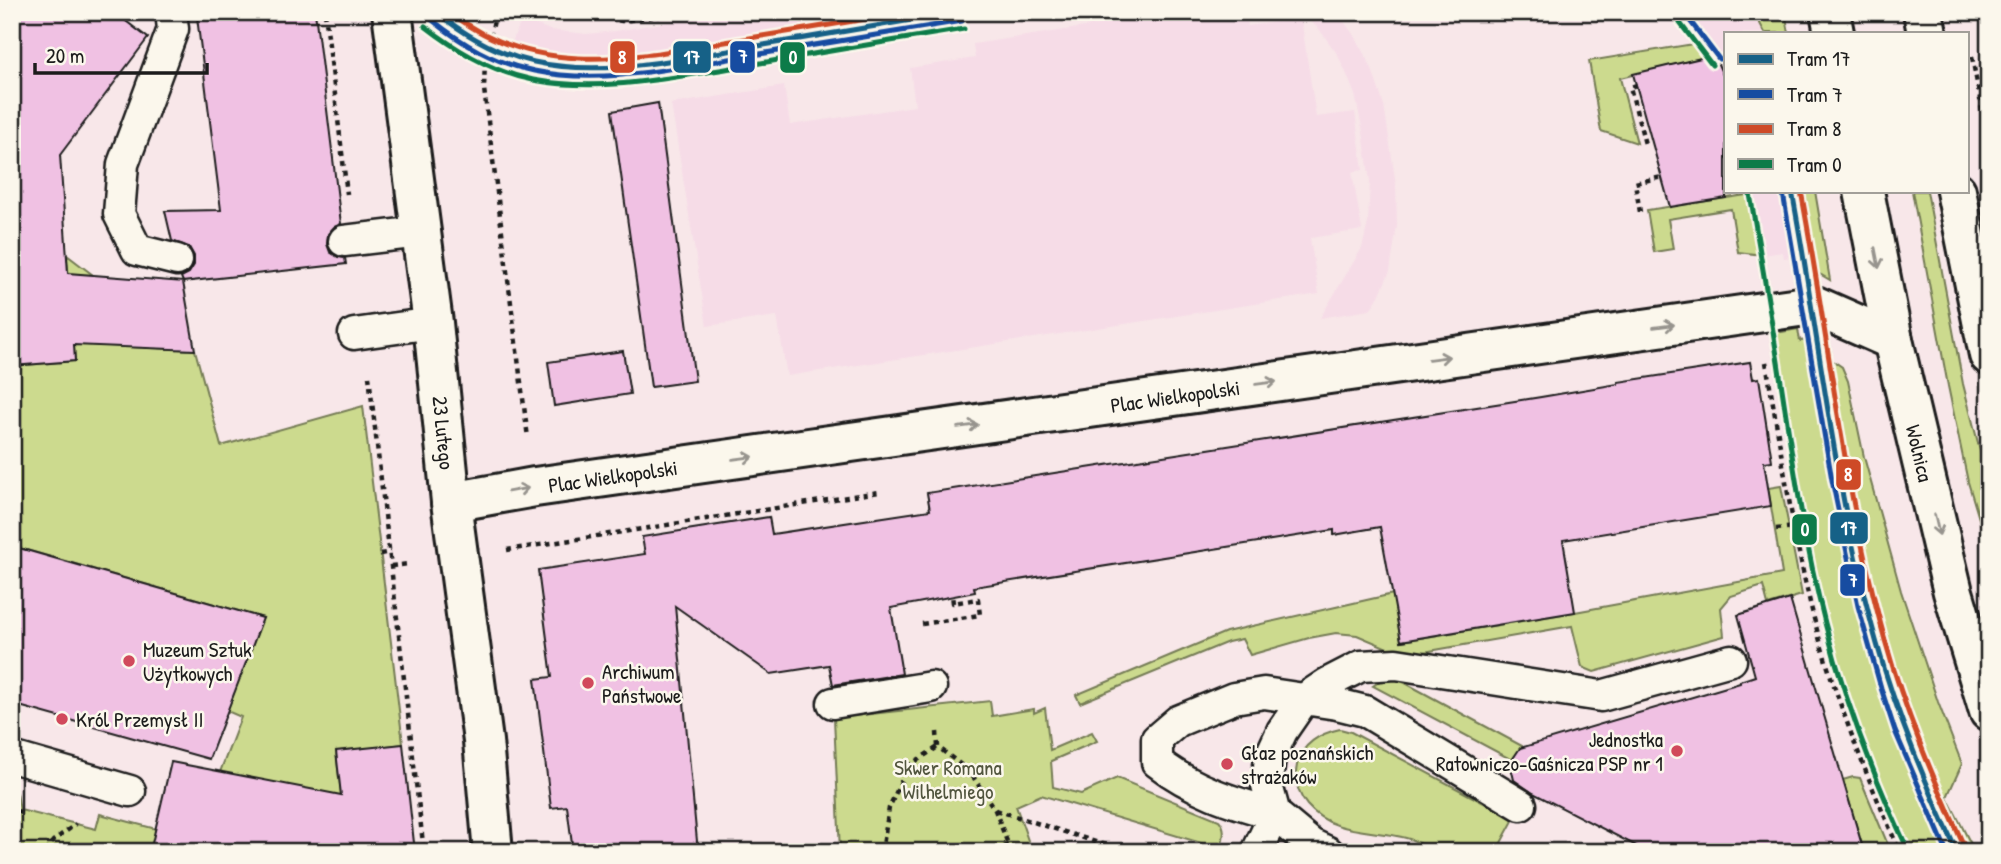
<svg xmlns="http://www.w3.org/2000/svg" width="2001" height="864" font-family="'Patrick Hand',sans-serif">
<rect width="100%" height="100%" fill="#f8e7e9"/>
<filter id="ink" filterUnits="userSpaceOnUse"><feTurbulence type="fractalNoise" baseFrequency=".0143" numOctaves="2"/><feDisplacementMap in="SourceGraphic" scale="14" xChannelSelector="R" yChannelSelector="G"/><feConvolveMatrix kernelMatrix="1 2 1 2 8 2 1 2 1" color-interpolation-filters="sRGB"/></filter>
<g filter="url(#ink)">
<!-- built -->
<path fill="#f6dce7" d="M728,12H1028L674,71L610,77L529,74L502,65L522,19L550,30L586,34L616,31Z
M1182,12H1246L1248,26L1301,18L1316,117L1355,112L1363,170L1352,172L1362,230L1310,238L1319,294L787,376L777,316L707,326L671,104L784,86L790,125L915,106L910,68L975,58L973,44Z
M1300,12H1337L1356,38L1372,69L1384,105L1396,185L1397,226L1390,271L1379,296L1370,310L1320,318L1362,248L1368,223L1370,181L1363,132L1355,95L1347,75L1338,55L1319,29Z
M1675,12H1754L1765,33H1726V82L1713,55L1687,23Z
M1753,191H1805L1818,273H1813L1811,262L1798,264L1797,256L1784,258L1783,252L1763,255Z"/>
<!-- green -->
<path fill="#ccda8e" stroke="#747b55" stroke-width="2" d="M1754,12H1785L1789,33H1765Z
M1693,44L1702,58L1620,78L1637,143L1601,131L1589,61Z
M1805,191H1815L1830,280L1818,273Z
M1912,191H1927L1963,384L1989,486V552L1968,482L1948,386Z
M1753,194L1763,255L1738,252L1731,209L1668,219L1673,249L1654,252L1647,210Z
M67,255L93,275L89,345L195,350L221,446L363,406L403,744L336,752L348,852L217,780L241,717L227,711L263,618L16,547L20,535L12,533V366L75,361Z
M1779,325L1781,332L1798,329L1800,341L1811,339L1813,352L1831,349L1832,360L1842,367L1848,381L1864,457L1901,591L1938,702L1962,764L1947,797L1975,852H1906C1869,767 1834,681 1815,590C1796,503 1785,414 1771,327Z
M1781,486L1802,595L1768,605L1763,586L1731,596L1721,608L1724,636L1594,672L1582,667L1572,626L1418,653H1399L1357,635L1336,633L1309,638L1250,655L1242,639L1228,642L1080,703L1076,695L1226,632L1393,594L1402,641L1575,612L1782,574L1768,488Z
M1396,678L1522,746L1523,749L1512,760L1373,686L1383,679Z
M990,701L992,716L1034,709V713L1045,708L1050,750L1092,732L1097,741L1051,761L1053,787L1081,794L1117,778L1219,820C1227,829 1223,838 1221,849L1041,795L1016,806L1032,852H840L834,718Z
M1340,729L1351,732L1514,819L1496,852C1479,852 1459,854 1442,852C1431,850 1415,839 1402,837C1368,829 1332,834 1307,805C1298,794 1294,780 1297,765C1301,744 1321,733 1340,729Z
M1853,777L1860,778L1891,852H1864L1843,780Z
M12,792L17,793L20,810L96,829L100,814L156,829V852H12Z"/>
<!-- building -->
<path fill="#f0c1e3" stroke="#1c1c1c" stroke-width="2" d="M12,12H114L148,38L60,155L68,273L183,282L181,277L189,273L194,265V256L189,247L172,241L165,211L221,210L197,17H202V12H315L341,224L334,227L328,234L327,244L330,252L338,257L345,258L346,264L183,282L195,350L74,345L75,361L12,366Z
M1714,55L1726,82V198L1670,207L1633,74Z
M658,103L695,381L651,387L612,111Z
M623,351L630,394L554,406L548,362Z
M1750,362L1753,379L1759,378L1772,461L1764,462L1771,506L1563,540L1575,612L1401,641L1380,527L1334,535V530L974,587L975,592L891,608L902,674L833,685L829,665L771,674L675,606L698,852H573L567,806L551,808L535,679L552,677L538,570L645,554L642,537L769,517L772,534L930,510L927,493L1541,397L1618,384V382Z
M12,546L263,618L209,759L12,704Z
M1790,599L1864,852H1648L1533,793L1514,780L1510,763L1520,748L1740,683V681L1755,676L1738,615Z
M403,744L415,852H150L171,762L341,795L336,751Z"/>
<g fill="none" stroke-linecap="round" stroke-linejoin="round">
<!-- lane casing -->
<g stroke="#1c1c1c" stroke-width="35">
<path id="lane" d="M171,12L173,29L123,164L119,214L137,250L177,260
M344,241L420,232
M354,334L433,323
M833,703L931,687
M12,757L130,791
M1257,852L1275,814C1231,802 1193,790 1157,762V739L1178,721L1234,698L1264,693L1337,704L1365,711L1521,805
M1328,852L1311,844L1275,814L1267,785L1270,757L1282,731L1304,699L1328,683L1361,666L1396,664L1601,696L1731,660"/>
</g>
<!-- street casing -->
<g stroke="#1c1c1c" stroke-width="44">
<g id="street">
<path id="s1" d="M392,12L433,323L451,502L483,741L493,852"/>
<path id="s2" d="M451,502L535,487L1813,305L1893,340"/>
</g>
</g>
<!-- secondary casing -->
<g stroke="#1c1c1c" stroke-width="44">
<g id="secondary">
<path d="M1830,12L1834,33"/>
<path d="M1923,12L1927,33"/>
<path id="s3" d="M1864,191L1893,340L1953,592L1989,711"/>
<path d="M1956,191L1989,355"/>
</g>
</g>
<!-- path -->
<path stroke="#1c1c1c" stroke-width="4.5" stroke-dasharray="5 5" stroke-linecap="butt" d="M325,12L347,194
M496,12L485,59L484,89L528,438
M579,12L622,21L667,15L671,12
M1972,57L1989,146
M1637,85L1630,87L1645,144
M1640,212L1635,183L1662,177
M1766,362C1783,460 1796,562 1825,658C1846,725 1872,788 1900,852
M369,376L424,852
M1776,529L1795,527
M507,550L879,492
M380,554L391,552
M391,566L409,564
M922,624L980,615L978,599L953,603L952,595
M937,732L938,747L970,772L995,810L1011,852
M996,810L1127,852
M12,821L18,817L20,807
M46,852L53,841L76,824
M882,852L889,808L908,766L938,747
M995,852L1008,845"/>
<!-- lane -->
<use href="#lane" stroke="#fbf7ec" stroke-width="30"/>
<!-- street -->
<use href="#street" stroke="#fbf7ec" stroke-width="38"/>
<!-- secondary -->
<use href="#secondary" stroke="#fbf7ec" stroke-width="38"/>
<!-- tram-1 casing -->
<g stroke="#fbf7ec" stroke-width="10">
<path id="tram-1" d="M436,12C466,36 497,54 534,62C602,77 672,60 740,49C813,36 886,24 959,12
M1792,191C1820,342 1835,496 1877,644C1897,716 1926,784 1957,852"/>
</g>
<!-- tram-2 casing -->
<g stroke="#fbf7ec" stroke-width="10">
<path id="tram-2" d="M1687,17L1719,59
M431,19C462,44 494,63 534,71C603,85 673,68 741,57C815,45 889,33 962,21
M1783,193L1832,480L1858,606L1881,688L1895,731L1947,852"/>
</g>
<!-- tram-3 casing -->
<g stroke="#fbf7ec" stroke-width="10">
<path id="tram-3" d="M450,12C537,81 637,57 737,40C793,31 850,22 906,12
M1801,191C1829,340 1844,493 1885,640C1905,712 1934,780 1965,848"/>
</g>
<!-- tram-4 casing -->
<g stroke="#fbf7ec" stroke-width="10">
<path id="tram-4" d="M1680,23L1712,65
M425,26C457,51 492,72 533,80C604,93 674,77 744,66C817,53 890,41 964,29
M1750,194C1760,250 1769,306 1778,362C1791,449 1803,537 1825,623C1845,702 1874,778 1909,852"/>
</g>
<!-- tram-1 -->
<use href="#tram-1" stroke="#166187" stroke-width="5"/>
<!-- tram-2 -->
<use href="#tram-2" stroke="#174ca1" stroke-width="5"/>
<!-- tram-3 -->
<use href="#tram-3" stroke="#ce4a27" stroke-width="5"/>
<!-- tram-4 -->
<use href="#tram-4" stroke="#0d7b49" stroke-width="5"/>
</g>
<!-- one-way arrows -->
<defs><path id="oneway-shaft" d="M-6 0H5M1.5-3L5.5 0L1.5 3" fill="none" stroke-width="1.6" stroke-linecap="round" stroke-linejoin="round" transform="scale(1.75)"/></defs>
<g stroke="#97948e">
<use href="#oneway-shaft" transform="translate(1877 258) rotate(79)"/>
<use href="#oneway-shaft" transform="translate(1664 326) rotate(-8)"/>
<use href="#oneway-shaft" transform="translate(1439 358) rotate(-8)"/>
<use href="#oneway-shaft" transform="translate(1266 383) rotate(-8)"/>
<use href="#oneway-shaft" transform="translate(968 426) rotate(-8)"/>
<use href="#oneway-shaft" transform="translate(743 458) rotate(-8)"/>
<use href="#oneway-shaft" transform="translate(518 490) rotate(-10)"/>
<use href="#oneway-shaft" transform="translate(1937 525) rotate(77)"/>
</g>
</g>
<!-- markers -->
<g fill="#d1495b" stroke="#fbf7ec" stroke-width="2.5">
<circle cx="129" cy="661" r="7"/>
<circle cx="588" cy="683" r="7"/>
<circle cx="62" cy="719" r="7"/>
<circle cx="1677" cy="751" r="7"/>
<circle cx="1227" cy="764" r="7"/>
</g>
<g text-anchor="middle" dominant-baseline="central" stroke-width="5" stroke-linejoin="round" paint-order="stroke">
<!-- street labels -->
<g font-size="21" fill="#1c1c1c" stroke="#fbf7ec">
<text stroke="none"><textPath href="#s2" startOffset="732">Plac Wielkopolski</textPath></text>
<text stroke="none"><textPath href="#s1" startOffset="424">23 Lutego</textPath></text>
<text stroke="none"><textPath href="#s3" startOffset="268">Wolnica</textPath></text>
<text stroke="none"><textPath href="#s2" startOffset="164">Plac Wielkopolski</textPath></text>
</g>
<!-- poi labels -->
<g font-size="21" fill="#1c1c1c" stroke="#fbf7ec" text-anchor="start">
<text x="143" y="649">Muzeum Sztuk<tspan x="143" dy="24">Użytkowych</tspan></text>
<text x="602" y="671">Archiwum<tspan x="602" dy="24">Państwowe</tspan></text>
<text x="76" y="719">Król Przemysł II</text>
<text x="1663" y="739" text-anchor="end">Jednostka<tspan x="1663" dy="24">Ratowniczo-Gaśnicza PSP nr 1</tspan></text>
<text x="1241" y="752">Głaz poznańskich<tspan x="1241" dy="24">strażaków</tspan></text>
</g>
<!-- park labels -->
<g font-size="21" fill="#51553e" stroke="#fbf7ec">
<text x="948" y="767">Skwer Romana<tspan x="948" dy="24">Wilhelmiego</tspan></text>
</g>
</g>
<g stroke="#fbf7ec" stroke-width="2.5">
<rect x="729" y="40" width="27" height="34" rx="7" fill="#174ca1"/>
<rect x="609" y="40" width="27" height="34" rx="7" fill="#ce4a27"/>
<rect x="672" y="40" width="40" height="34" rx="7" fill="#166187"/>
<rect x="779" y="41" width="27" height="33" rx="7" fill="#0d7b49"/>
<rect x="1835" y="458" width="27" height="33" rx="7" fill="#ce4a27"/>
<rect x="1829" y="511" width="40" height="34" rx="7" fill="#166187"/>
<rect x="1791" y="513" width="27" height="33" rx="7" fill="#0d7b49"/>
<rect x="1839" y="563" width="27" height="34" rx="7" fill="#174ca1"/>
</g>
<g font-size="19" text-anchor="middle" font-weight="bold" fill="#fff">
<text x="743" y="63">7</text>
<text x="622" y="64">8</text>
<text x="692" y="64">17</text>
<text x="793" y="64">0</text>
<text x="1848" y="481">8</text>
<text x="1849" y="535">17</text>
<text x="1805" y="536">0</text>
<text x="1853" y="587">7</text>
</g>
<!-- margin -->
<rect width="2001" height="864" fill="none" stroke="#fbf7ec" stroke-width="42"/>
<rect x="21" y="21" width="1959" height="822" fill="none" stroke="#1c1c1c" stroke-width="2.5" filter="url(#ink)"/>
<!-- legend -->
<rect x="1724" y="32" width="245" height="161" fill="#fbf7ec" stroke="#a29f99" stroke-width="2"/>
<rect x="1738" y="54" width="35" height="10" fill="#166187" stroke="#a29f99" stroke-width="2"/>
<text x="1787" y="66" font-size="21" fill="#1c1c1c">Tram 17</text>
<rect x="1738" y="89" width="35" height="10" fill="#174ca1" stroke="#a29f99" stroke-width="2"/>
<text x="1787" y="102" font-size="21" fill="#1c1c1c">Tram 7</text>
<rect x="1738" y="124" width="35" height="10" fill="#ce4a27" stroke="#a29f99" stroke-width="2"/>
<text x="1787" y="136" font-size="21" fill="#1c1c1c">Tram 8</text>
<rect x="1738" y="159" width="35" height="10" fill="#0d7b49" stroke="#a29f99" stroke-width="2"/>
<text x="1787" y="172" font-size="21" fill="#1c1c1c">Tram 0</text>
<!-- scale -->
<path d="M35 63v10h172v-10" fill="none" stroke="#1c1c1c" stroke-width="3.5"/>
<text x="46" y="63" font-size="21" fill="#1c1c1c" stroke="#fbf7ec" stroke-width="5" paint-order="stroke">20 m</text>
</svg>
